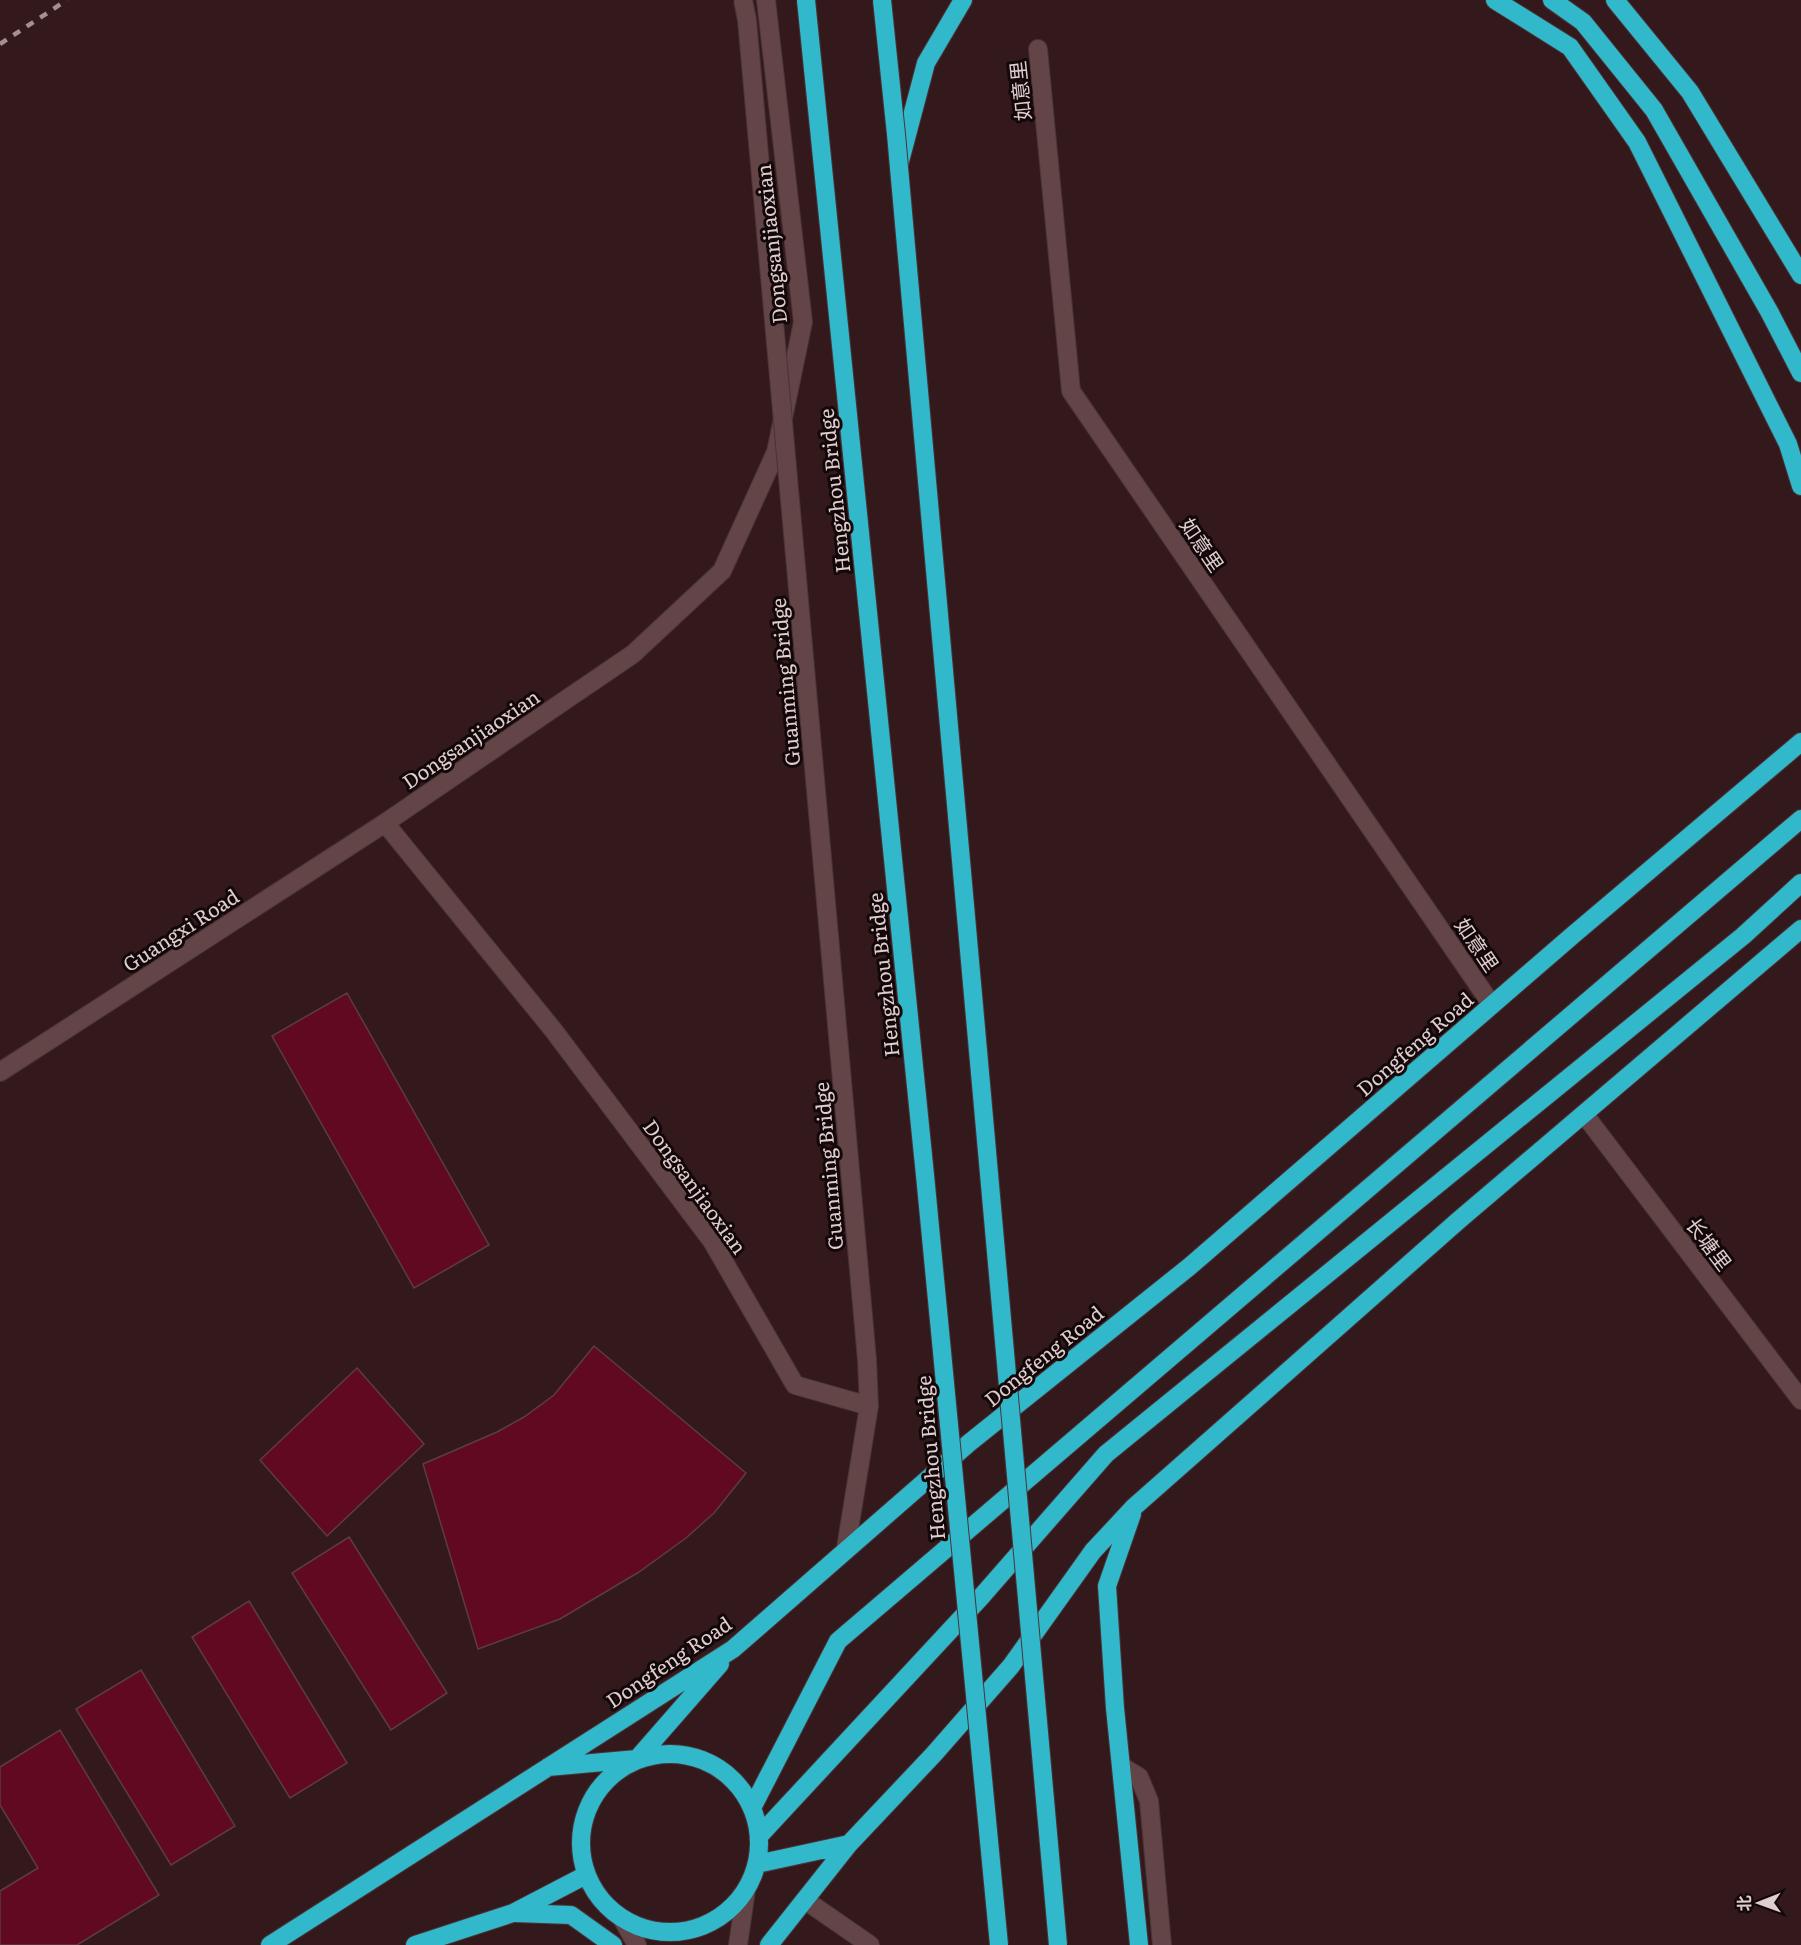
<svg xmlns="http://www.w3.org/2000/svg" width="1801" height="1945" font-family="Literata,'Noto Sans SC',serif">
<rect width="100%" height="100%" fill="#33191c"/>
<!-- building -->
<path fill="#620922" stroke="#5b3d40" stroke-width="1.5" d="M347,993L489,1245L414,1288L272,1036Z
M594,1346L746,1473L714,1513L686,1538L639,1572L560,1619L478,1649L423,1464L497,1432L524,1417L554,1395Z
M357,1368L424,1444L327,1536L260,1460Z
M349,1537L447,1693L391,1730L292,1573Z
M249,1601L347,1763L290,1798L192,1637Z
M141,1670L235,1826L171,1865L76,1709Z
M60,1730L159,1895L77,1945H0V1891L38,1868L0,1805V1767Z"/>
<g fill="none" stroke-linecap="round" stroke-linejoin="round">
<!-- lane casing -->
<g stroke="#4a3437" stroke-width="20">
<path id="lane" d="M1038,49L1071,391L1492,1005
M1584,1114L1801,1400"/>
</g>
<!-- street casing -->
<g stroke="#4a3437" stroke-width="20">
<path id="street" d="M1121,1766L1139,1777L1149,1801L1162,1945
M805,1900L870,1945"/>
</g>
<!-- secondary casing -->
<g stroke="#4a3437" stroke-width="20">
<path id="secondary" d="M766,0L803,322L776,452L722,571L633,654L385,823L554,1031L712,1241L795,1385L869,1406
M0,1072L385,823
M846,1548L869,1406L867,1360
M623,1920L637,1945
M738,1945L746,1890"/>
</g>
<!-- highway casing -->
<g stroke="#4a3437" stroke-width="20">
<path id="highway" d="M1495,0L1570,47L1637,142L1788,444L1801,486
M1552,0L1583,22L1654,110L1770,313L1801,373
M1615,0L1690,92L1801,275
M899,165L926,63L963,0
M1132,1514L1107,1586L1115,1708L1139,1945
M581 1843a89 89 0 1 1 178 0a89 89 0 1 1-178 0Z
M548,1767L637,1759L720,1664
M752,1808L838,1641L1801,819
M759,1836L981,1597L1106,1454L1743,936L1801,883
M757,1864L849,1844L934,1754L1011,1666L1093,1551L1134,1507L1459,1220L1801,929
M515,1913L571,1915L613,1945
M270,1945L733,1649L969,1443L1189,1267L1573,935L1801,742
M415,1945L513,1913L586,1875
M769,1945L849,1844"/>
</g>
<!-- lane -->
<use href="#lane" stroke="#634447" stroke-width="18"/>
<!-- street -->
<use href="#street" stroke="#634447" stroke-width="18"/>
<!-- secondary -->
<use href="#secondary" stroke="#634447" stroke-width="18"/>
<!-- highway -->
<use href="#highway" stroke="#31b8cb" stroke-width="18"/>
<!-- rail -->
<path stroke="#a48f91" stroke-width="4.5" stroke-dasharray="8 8" stroke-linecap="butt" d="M0,44L67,0"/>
<!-- secondary-bridge casing -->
<g stroke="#4a3437" stroke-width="20" stroke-linecap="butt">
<path id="secondary-bridge" d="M743,0L747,20L867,1360"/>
</g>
<!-- highway-bridge casing -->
<g stroke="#4a3437" stroke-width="20" stroke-linecap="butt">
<path id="highway-bridge" d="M806,0L925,1175L999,1945
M882,0L896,134L1058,1945"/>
</g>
<!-- secondary-bridge -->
<use href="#secondary-bridge" stroke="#634447" stroke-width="18"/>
<!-- highway-bridge -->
<use href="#highway-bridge" stroke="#31b8cb" stroke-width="18"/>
</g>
<g text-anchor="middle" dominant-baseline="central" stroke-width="6" stroke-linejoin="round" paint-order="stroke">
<!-- street labels -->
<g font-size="20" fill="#e0cdcf" stroke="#130809">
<text transform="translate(1019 91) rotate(-96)">如意里</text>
<text transform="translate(770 244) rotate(-96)">Dongsanjiaoxian</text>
<text transform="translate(833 491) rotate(-96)">Hengzhou Bridge</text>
<text transform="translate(1203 544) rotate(56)">如意里</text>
<text transform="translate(784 682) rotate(-95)">Guanming Bridge</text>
<text transform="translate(470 738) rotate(-34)">Dongsanjiaoxian</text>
<text transform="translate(180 929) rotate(-33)">Guangxi Road</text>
<text transform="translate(1478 944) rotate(56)">如意里</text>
<text transform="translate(882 975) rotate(-96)">Hengzhou Bridge</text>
<text transform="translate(1414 1043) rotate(-41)">Dongfeng Road</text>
<text transform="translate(827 1166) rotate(-95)">Guanming Bridge</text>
<text transform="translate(696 1186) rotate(54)">Dongsanjiaoxian</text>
<text transform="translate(1710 1243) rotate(53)">长塘里</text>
<text transform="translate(1043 1355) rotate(-39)">Dongfeng Road</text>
<text transform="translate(929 1458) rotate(-95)">Hengzhou Bridge</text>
<text transform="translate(668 1661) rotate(-34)">Dongfeng Road</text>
</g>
</g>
<!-- north arrow -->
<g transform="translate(1759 1903) rotate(269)" stroke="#130809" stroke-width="4.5" paint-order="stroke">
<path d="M0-4.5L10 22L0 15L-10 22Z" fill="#e0cdcf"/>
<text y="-9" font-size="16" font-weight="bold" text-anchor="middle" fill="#e0cdcf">北</text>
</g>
</svg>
